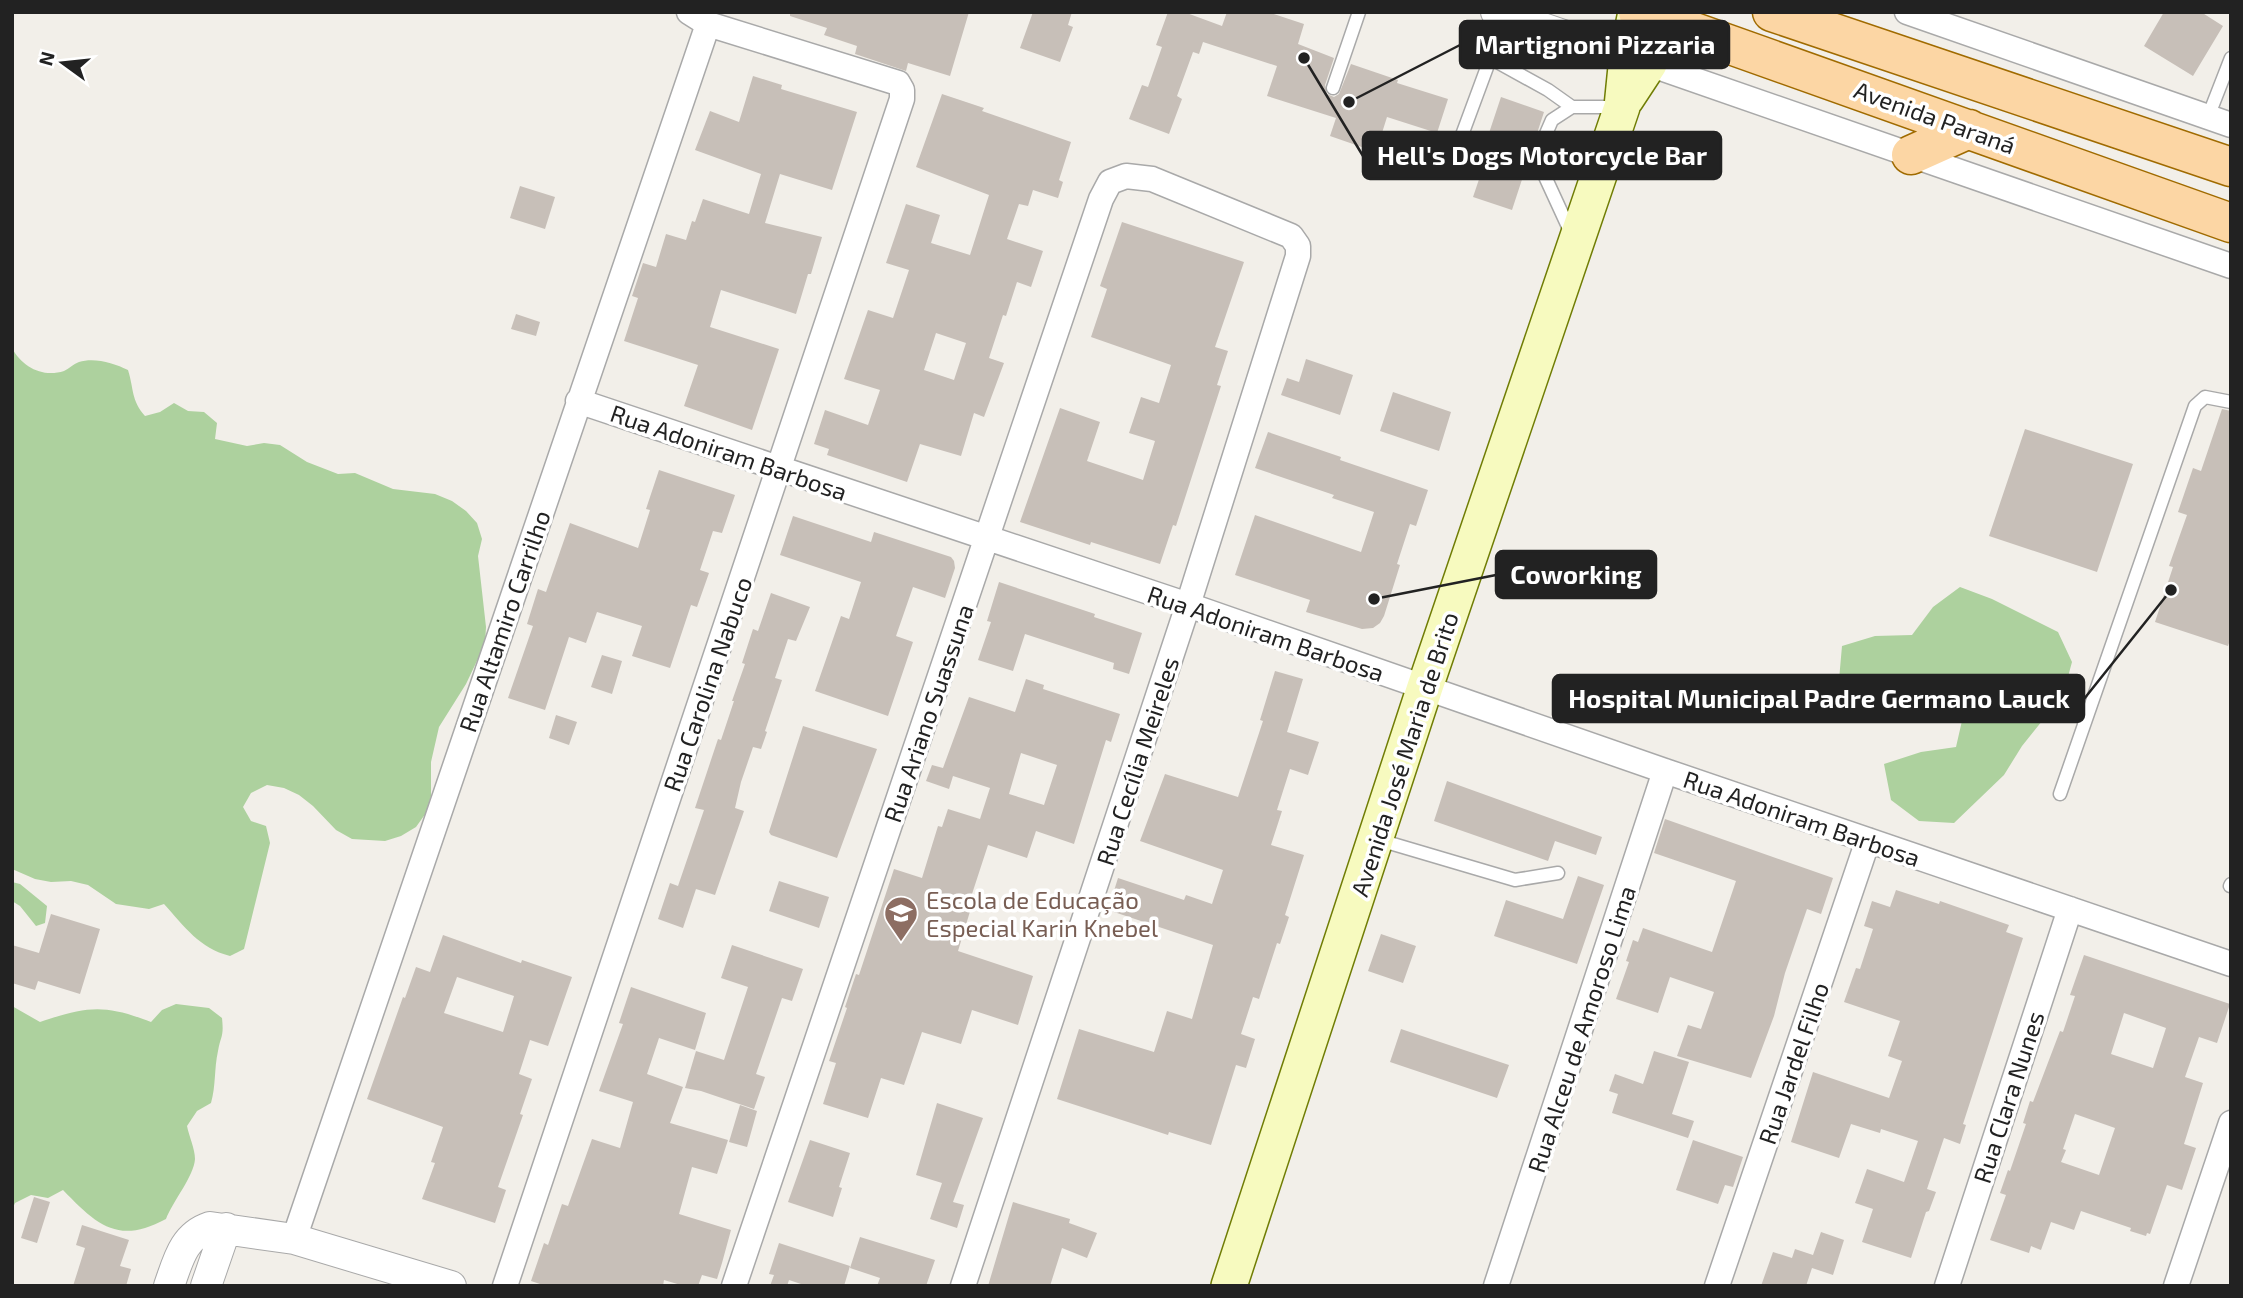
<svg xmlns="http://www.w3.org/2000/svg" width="2243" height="1298" font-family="'Exo 2',sans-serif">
<rect width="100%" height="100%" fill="#f2efe9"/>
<!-- forest -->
<path fill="#add19e" d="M12,348C22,367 43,378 64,371C69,369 73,364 79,362C94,357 114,363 128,370C134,389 131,400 145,416L160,412L174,403L188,411L204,412L217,423L215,439L247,446L264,443L280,445L307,462L338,474L355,473L393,489L435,494L452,501L466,511L477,523L482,539L478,556L486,627L485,644L466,684L439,727L431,762V796L426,813L416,827L401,836L385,841L352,839L336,830L313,806L299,795L284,788L267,785L251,793L243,807L251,821L266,826L270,843L244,949L230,956C199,948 185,927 164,904L149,909L116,904L88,885L71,881L51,882L35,879L12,869Z
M1960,587L1992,599L2058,632L2072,662L2063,695L2022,746L2004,775L1954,823L1919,821L1891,800L1884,764L1921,752L1956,747L1964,712L1934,698L1870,691L1839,680L1842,646L1875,636L1912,635L1933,607Z
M12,882L20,884L47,906L45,923L36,926L20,906L12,901Z
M176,1004L209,1008L222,1018C224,1037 221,1035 218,1051C214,1069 216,1086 211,1103L197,1111L187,1126C189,1136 195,1149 195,1159C194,1176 173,1201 166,1219C118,1245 97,1225 63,1190L48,1198L31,1195L15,1203L12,1210V1006L40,1022C88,1006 104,1004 151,1022L162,1010Z"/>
<!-- building -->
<path fill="#c7bfb8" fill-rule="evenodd" d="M790,12H969L950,76L908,63L906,71L855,54L857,46L824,35L827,28L790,16Z
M1033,12H1072L1068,25L1073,27L1060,62L1020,48Z
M1168,12H1184L1222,26L1227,12H1268L1304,24L1298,44L1334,58L1325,85L1327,94L1334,97L1339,94L1351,64L1398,80L1397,83L1448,99L1437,133L1387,117L1376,152L1330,136L1336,118L1267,96L1277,66L1203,42L1199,54L1193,52L1177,96L1182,99L1169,134L1129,119L1142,85L1148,87L1162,47L1156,45Z
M2164,12H2201L2223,26L2193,76L2144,46Z
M753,76L782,85L781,89L857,112L832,190L780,174L765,223L822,237L811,274H808L796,314L721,290L710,327L779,349L752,430L684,406L698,365L624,341L638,298L632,296L643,263L656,267L666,234L686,240L692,221L695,222L703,199L749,214L761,174L695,150L710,111L739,122Z
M942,94L984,108L982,111L1071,142L1059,180L1063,182L1058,198L1033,190L1028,206L1019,204L1007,239L1043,251L1031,287L1017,282L1006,316L1003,315L989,358L1004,363L984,417L974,413L961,456L920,444L907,482L827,455L829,449L814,444L825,410L868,425L880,390L844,379L868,310L893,318L909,270L886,263L906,204L940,215L931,243L970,255L989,195L916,167ZM936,333L966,343L954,380L924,370Z
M1501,97L1544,112L1512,210L1473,197L1492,141L1487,139Z
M520,186L555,197L545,229L510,218Z
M1122,222L1244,262L1215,347L1228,351L1217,385L1221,386L1176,526L1173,525L1160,564L1091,542L1090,545L1020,522L1060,408L1100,422L1087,461L1143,480L1155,441L1129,433L1141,397L1159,403L1171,365L1091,337L1107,289L1100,286Z
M516,314L540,322L536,336L511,329Z
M1306,359L1353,375L1340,415L1281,395L1287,378L1299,382Z
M1393,392L1451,412L1439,451L1380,431Z
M2222,409L2231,411V637L2228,646L2155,622L2173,567L2169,566L2187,515L2178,512L2193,468L2201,471Z
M2025,429L2133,464L2097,572L1989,536Z
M1268,432L1341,457L1340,460L1428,490L1416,526L1410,524L1397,564L1400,565L1384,616L1380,623L1373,628L1362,629L1306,612L1310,600L1235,575L1255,515L1361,552L1374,512L1332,498L1334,495L1255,468Z
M659,470L735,495L722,533L713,531L700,570L709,573L697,607L691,605L670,668L632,656L642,626L597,612L586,643L569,637L545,710L508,698L533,626L527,624L538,589L546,592L570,523L638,548L650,510L646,509Z
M793,516L871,542L874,532L951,557L954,561L955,568L945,598L913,587L896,636L913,642L888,716L815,691L841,616L849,619L861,582L780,555Z
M999,582L1095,614L1094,617L1142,633L1129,674L1113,669L1114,663L1025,634L1013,671L978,660L991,622L987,621Z
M771,593L810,607L796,641L788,639L775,678L782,680L765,731L767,732L761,749L753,747L741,782L735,808L744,811L715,895L696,889L683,928L658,919L670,883L678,886L704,810L695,808L718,739L721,740L734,701H732L745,664L742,663L753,629L758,631Z
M602,655L622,661L612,694L591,687Z
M1275,671L1303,679L1287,732L1319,742L1308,775L1290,769L1277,810L1282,811L1271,845L1304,855L1285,915L1289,917L1280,944L1277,943L1259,999L1253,997L1241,1034L1255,1039L1246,1068L1236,1065L1211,1145L1169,1132L1168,1135L1057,1099L1079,1029L1154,1052L1167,1011L1192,1019L1213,945L1108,910L1118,878L1184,900L1186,895L1212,904L1223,870L1140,841L1165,774L1238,797L1263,721L1260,720Z
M1026,679L1044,685L1043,689L1120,714L1111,742L1106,740L1074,844L1036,831L1027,858L988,845L972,894L975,895L958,951L1033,976L1018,1025L972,1010L961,1044L922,1032L904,1085L881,1078L868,1118L823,1104L836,1063L829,1061L847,1008L845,1007L856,974L859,975L894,869L922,878L938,826L942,827L948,809L980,819L990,788L953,776L949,789L926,781L932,765L943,768L969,697L1015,712ZM1021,753L1057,765L1044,805L1009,794Z
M556,715L577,722L569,745L549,738Z
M803,726L877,749L837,858L771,835L769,832Z
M1447,781L1602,837L1596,855L1555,841L1548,861L1434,821Z
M1665,819L1833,878L1821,914L1807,909L1785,973L1774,1016L1751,1078L1677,1056L1688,1025L1701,1029L1714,992L1670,977L1658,1013L1616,999L1629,962L1626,961L1633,940L1638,942L1643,928L1712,952L1736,881L1654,853Z
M1578,876L1604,885L1577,964L1494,936L1506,900L1563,919Z
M779,881L829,897L819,928L769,911Z
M1896,890L1939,904L1940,901L2009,925L2006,932L2023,938L1963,1124L1966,1125L1960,1144L1944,1138L1927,1189L1936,1192L1929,1211L1926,1212L1911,1258L1862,1242L1873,1209L1855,1203L1867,1169L1904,1182L1918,1141L1881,1129L1880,1133L1851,1124L1839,1158L1791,1142L1813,1072L1889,1098L1902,1061L1888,1056L1900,1021L1844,1002L1856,968L1860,969L1873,929L1864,926L1872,901L1890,907Z
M51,914L100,929L80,994L38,981L35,990L12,983V945L39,953Z
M1381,934L1416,946L1403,983L1368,971Z
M443,935L521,963L522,960L572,977L548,1046L530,1040L519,1074L532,1079L520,1114L523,1115L498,1187L506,1190L495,1223L422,1199L435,1163L431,1162L443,1127L367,1099L403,997L405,998L416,967L430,972ZM457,977L514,996L503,1032L444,1013Z
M732,945L803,969L792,1001L782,998L756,1074L765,1077L754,1109L701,1091L685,1088L696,1051L724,1060L748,987L721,978Z
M2084,955L2230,1004L2217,1043L2199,1037L2185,1077L2203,1083L2184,1144L2196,1148L2182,1190L2167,1185L2150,1234L2147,1233L2146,1236L2130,1231L2131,1228L2081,1211L2074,1230L2051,1222L2041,1250L2031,1246L2029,1253L1990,1240L2006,1195L2000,1193L2008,1170L2010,1171L2026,1124L2023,1123L2030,1101L2033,1102L2060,1031L2063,1032L2075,996L2070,995ZM2124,1013L2166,1028L2153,1068L2111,1054ZM2075,1114L2115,1128L2099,1175L2061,1162L2066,1150L2063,1149Z
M631,987L706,1013L695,1050L659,1038L647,1074L683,1087L670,1123L728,1140L717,1174L692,1167L679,1214L731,1230L722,1263L717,1279L702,1275L698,1286H684L664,1280L663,1286H546L531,1281L544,1243L548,1245L562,1204L568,1206L592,1139L620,1148L633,1102L599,1091L623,1024L619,1023Z
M1401,1029L1509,1065L1497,1098L1390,1062Z
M1654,1051L1689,1062L1672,1114L1694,1121L1688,1138L1612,1113L1618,1094L1609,1091L1615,1074L1643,1084Z
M937,1103L983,1118L953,1202L964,1205L957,1228L930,1219L942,1183L916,1175Z
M740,1105L757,1111L747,1147L729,1142Z
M810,1140L850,1153L839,1187L842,1188L833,1217L788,1202Z
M1693,1140L1743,1157L1733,1187L1725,1185L1718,1204L1676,1190Z
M34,1197L50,1202L37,1243L21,1238Z
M1013,1202L1070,1219L1069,1223L1097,1233L1087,1258L1062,1248L1050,1286H988Z
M82,1225L129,1240L120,1266L131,1269L126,1286H73L85,1248L76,1245Z
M1821,1232L1844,1240L1833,1275L1812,1268L1806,1286H1761L1773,1252L1792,1258L1795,1249L1813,1255Z
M860,1237L935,1260L926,1286H877L880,1278L850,1268Z
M779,1243L850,1266L844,1286H807L789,1280L787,1286H770L774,1275L769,1274Z"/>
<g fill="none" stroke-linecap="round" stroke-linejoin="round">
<!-- service casing -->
<g stroke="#a9a9a9" stroke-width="15">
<path id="service" d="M1490,58L1548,90L1572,107
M1333,88L1359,12
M2208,117L2231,58
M1452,162L1506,16
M1571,233L1542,170V143L1552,120L1572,107H1619
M2060,794L2195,406L2205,397L2231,402
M1376,839L1515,880L1558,873
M2230,886L2231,884"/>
</g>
<!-- minor casing -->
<g stroke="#a9a9a9" stroke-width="27">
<path id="minor" d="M1907,12L2231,125
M1649,64L2231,266
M578,401L1188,605L1665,771L2231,964
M294,1239L708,24L689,12
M505,1286L902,99V90L898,83L708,24
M734,1286L1101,199L1110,182L1126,176L1152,179L1291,236L1298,246V256L1188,605L963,1286
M1496,1286L1665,771
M1717,1286L1868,840
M1947,1286L2070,909
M2176,1286L2231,1123"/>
</g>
<!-- tertiary casing -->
<g stroke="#a9a9a9" stroke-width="32">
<path id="tertiary" d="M1496,12L1648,64
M169,1286C178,1261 183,1236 210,1227L294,1239L451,1286
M206,1286L226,1228"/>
</g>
<!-- secondary casing -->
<g stroke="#707d05" stroke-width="38">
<path id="secondary" d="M1626,99L1649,64L1671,12
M1229,1286L1425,687L1622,107L1627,57L1636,12"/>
</g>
<!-- primary casing -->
<g stroke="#a06b00" stroke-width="41">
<path id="primary" d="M1638,12L2231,223
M1772,12L2231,167
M1911,155L1969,129"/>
</g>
<!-- service -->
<use href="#service" stroke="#fff" stroke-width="12"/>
<!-- minor -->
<use href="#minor" stroke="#fff" stroke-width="24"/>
<!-- tertiary -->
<use href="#tertiary" stroke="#fff" stroke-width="30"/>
<!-- secondary -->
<use href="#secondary" stroke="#f7fabf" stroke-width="35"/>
<!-- primary -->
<use href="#primary" stroke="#fcd6a4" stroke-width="38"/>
</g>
<!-- icons -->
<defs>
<g id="school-pin" transform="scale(1.75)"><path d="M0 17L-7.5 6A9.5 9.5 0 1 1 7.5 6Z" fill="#8d6e63" stroke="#fff"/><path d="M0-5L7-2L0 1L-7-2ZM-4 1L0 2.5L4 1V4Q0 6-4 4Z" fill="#fff"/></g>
</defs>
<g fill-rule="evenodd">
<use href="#school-pin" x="901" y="913"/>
</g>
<g text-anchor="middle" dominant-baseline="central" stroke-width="7" stroke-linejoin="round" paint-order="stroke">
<!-- street labels -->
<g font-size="24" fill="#222" stroke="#fff">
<text transform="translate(1935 117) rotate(20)">Avenida Paraná</text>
<text transform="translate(729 452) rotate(19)">Rua Adoniram Barbosa</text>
<text transform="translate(504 621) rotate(-71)">Rua Altamiro Carrilho</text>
<text transform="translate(1266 633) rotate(19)">Rua Adoniram Barbosa</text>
<text transform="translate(707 684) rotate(-71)">Rua Carolina Nabuco</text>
<text transform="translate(928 713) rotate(-71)">Rua Ariano Suassuna</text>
<text transform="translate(1404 754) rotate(-72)">Avenida José Maria de Brito</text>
<text transform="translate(1137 761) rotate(-72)">Rua Cecília Meireles</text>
<text transform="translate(1802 818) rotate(19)">Rua Adoniram Barbosa</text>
<text transform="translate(1581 1029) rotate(-72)">Rua Alceu de Amoroso Lima</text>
<text transform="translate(1793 1063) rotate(-71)">Rua Jardel Filho</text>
<text transform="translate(2008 1097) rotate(-72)">Rua Clara Nunes</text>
</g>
<!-- education labels -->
<g font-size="24" fill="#785e54" stroke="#fff" text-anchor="start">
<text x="926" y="899">Escola de Educação<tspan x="926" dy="28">Especial Karin Knebel</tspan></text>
</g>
</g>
<!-- callouts -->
<path fill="none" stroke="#222" stroke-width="2.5" d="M1349 102L1460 45M1304 58L1363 156M1374 599L1496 575M2171 590L2084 699"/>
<g fill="#222" stroke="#fff" stroke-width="2.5">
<circle cx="1349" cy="102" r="7"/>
<circle cx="1304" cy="58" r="7"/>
<circle cx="1374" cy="599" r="7"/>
<circle cx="2171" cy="590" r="7"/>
</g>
<g fill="#222" stroke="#222" stroke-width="2.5">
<rect x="1460" y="21" width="269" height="47" rx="7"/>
<rect x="1363" y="132" width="358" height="47" rx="7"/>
<rect x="1496" y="551" width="160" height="47" rx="7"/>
<rect x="1553" y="675" width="531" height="47" rx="7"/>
</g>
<g font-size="26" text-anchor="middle" font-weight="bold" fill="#fff">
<text x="1595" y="54">Martignoni Pizzaria</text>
<text x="1542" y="165">Hell's Dogs Motorcycle Bar</text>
<text x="1576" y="584">Coworking</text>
<text x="1819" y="708">Hospital Municipal Padre Germano Lauck</text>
</g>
<!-- border -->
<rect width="2243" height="1298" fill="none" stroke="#222222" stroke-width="28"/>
<!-- north arrow -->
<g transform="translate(63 63) rotate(285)" stroke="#ffffff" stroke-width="5" paint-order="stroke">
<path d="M0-5L12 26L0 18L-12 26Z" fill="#222222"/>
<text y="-10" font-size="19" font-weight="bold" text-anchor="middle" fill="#222222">N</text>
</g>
</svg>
